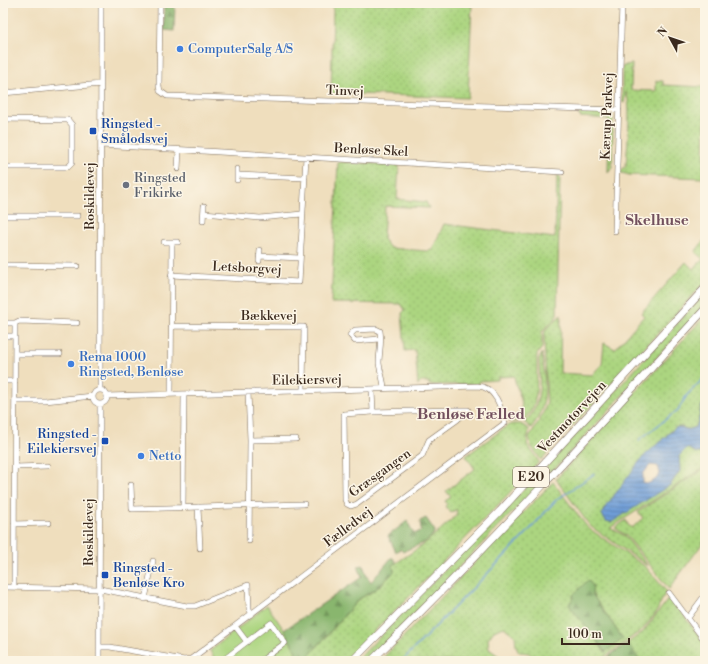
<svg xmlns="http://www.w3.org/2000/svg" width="708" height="664" font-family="'Libre Bodoni',serif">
<defs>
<pattern id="grass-dots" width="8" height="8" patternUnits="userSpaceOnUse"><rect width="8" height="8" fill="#acd580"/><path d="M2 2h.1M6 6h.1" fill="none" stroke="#95b76e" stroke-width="1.8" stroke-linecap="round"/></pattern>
<pattern id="forest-firs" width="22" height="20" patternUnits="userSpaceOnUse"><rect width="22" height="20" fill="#89b66e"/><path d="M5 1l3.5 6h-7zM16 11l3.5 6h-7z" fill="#71945a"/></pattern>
<pattern id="water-rules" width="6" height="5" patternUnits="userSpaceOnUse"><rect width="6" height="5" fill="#6e9dd7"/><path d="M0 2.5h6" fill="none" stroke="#5c80ae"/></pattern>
</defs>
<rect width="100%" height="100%" fill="#fcf5e5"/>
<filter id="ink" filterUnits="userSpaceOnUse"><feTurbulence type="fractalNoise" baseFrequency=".025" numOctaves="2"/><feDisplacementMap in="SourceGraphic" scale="8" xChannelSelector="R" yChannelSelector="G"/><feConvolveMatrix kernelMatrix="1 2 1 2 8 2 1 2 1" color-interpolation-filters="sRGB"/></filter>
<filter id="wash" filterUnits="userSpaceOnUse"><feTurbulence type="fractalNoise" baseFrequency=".012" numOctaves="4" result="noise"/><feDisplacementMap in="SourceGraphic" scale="16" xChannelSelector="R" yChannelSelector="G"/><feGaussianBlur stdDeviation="0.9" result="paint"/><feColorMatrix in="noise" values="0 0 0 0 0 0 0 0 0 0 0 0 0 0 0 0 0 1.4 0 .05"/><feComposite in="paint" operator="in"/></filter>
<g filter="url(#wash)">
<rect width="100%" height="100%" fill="#efdebd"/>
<!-- grass -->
<path fill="url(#grass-dots)" stroke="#74804f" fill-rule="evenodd" d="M331,3H472L468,98L331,93L333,10Z
M632,64L631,90L656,91V81H663V85L705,87L704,178L629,175L619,172L626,166C627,149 632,105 626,92L624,103L622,102V67L626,65Z
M580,112H606L613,117L612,167L608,172L609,120L608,119L580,117V115H578Z
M340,162L399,165L397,199L426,202L429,208L385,206L383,239L390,248L427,251L432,250L444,224L555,238L557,176H560L557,314L555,319L542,331V348L537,354C536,371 541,411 523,419C519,422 513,421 508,421C533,408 517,397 514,376L498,377V380L480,381L479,384L429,385V382H420L418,386L415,350L405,351L402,313L405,310L401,304L331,303L338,163Z
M705,239V282L541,460L531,446L529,437L542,416L547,402L544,339L545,330L561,315L560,373L592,375L602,364L604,343L615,349L644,316L641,313L686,262L693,269L703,259L695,252Z
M705,293V305L551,473L546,467Z
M705,316V401C696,410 703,420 693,428C687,432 682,424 676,428C671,430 666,436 662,440C639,460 623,485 604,509L602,514L670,485L680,471L679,456L687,448L697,453H705V466L699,471L610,528L625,536L648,566L590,526L556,479Z
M542,353C545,382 550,404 531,428L524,422C542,408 540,382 539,360Z
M513,424H521L529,429L527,444L539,462L411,595L344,661H300L306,659L359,599L376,589L394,572L393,565L423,545L456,516L457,509L451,513L445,506L447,504L445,501L451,497L446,491L475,469L466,456L507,426Z
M705,468V540L669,589L627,536L615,528L626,520L628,525L632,528L643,518L638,512Z
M544,469L549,475L367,661H356Z
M553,482L588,528L646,567L666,591L656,613L643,629L599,661H536L529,653L519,652L516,646L515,636L504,627L494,631L488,639L489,649L499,656L500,661H380ZM588,580L592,594L623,639L569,605L574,598L573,595Z
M670,597L705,644V661H602L643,632Z"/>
<!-- forest -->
<path fill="url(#forest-firs)" stroke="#627046" d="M164,3H175L174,31L164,30Z
M426,518L435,531C427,546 416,544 403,552L400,549L396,552L388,536L407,521L414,534L421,531L420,521Z
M392,557L396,562L393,565L394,572L376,589L359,599L306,659L300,661L297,658L294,661H285L296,652L284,630L362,577L358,566L363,565L367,576L371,582Z
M588,580L593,586L592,594L623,639L605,652L569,605L573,598V595Z
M628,643L640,661H612L609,656Z"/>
<!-- garden -->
<path fill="#acd580" stroke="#74804f" d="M267,605L284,630L296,652L285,661H216L210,651Z"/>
<!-- water -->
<path fill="url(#water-rules)" stroke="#54647a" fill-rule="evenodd" d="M705,401V453H697L687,448L679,456L680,471L670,485L612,522L605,521L602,514L604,509L642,458L675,428C681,425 685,431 691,429C703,425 697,409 705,401ZM650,465L658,466L660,474L655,480L647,484L643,483V474Z"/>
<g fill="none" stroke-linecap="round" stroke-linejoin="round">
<!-- stream -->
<path stroke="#6e9dd7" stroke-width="1.5" d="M639,440L678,410L687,395L705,377
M402,661L526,534L555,501L594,474"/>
</g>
</g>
<g filter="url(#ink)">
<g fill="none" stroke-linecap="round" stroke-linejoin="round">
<!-- minor casing -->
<g stroke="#7a6956" stroke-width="6">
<path id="minor" d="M160,3L159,86L160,91L167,96L619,110
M3,93L101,84
M3,119L68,120L72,125V163L68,167H3
M101,145L562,172
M178,169L179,150
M237,175L305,178
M237,180V169
M204,213L260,218L302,214
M3,216H78
M203,221L204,206
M615,231L622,3
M164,242H178
M259,256L300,258
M259,261L260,250
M3,265L77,266
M171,275L299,282L306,157
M3,323H15L14,587
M15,323L19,321L77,323
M171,326L304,327L303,390
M3,336H15
M380,339L355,341L350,335L355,330L376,329L380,331C382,342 379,353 379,363C380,372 384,380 384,389
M15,354H60
M3,381H15
M100,389L101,3
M93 397a7 7 0 1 1 14 0a7 7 0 1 1-14 0Z
M372,390L373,412L344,414L345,500L347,504L351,506L357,504L422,456L429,440L457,420L453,410L373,412
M248,392L250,440L249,541
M171,394L172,242
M15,401H45L93,396
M453,410H468L457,420
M250,440L296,439
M15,467L47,466
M131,485L132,509L304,504
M183,507L184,394
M198,507L200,548
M14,524L48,523
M3,587L100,589L187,606H195L248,585L249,609L252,614
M669,593L705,641
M145,599L153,561
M688,618L705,595
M235,626L247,642
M99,647H110L184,660L191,659L505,423C501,408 496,387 478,386L107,396
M99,661L100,404
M222,661L271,623L285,643L261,661"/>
</g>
<!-- highway casing -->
<g stroke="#7a6956" stroke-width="8">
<path id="highway" d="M352,661L500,511L705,288
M371,661C487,548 596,429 705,309"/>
</g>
<!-- minor -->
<use href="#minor" stroke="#fff" stroke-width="5"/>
<!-- highway -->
<use href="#highway" stroke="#fff" stroke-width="7"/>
</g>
</g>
<!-- markers -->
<g fill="#3f7fe0" stroke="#fcf5e5" stroke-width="1.5">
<circle cx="180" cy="49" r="4"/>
<circle cx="71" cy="364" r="4"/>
<circle cx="141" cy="456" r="4"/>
</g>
<g fill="#1a4fb4" stroke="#fcf5e5" stroke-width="1.5">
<rect x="89" y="127" width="8" height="8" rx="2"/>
<rect x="101" y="437" width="8" height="8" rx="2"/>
<rect x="101" y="571" width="8" height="8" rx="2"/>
</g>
<circle fill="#6b7280" stroke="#fcf5e5" stroke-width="1.5" cx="126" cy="185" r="4"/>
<g text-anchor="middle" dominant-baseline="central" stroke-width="3" stroke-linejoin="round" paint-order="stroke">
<!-- shield labels -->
<rect fill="#fcf5e5" stroke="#75675a" stroke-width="1" x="513" y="467" width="36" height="20" rx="3"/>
<g font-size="12" font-weight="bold" fill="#3b2a1e">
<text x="531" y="477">E 20</text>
</g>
<!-- shop labels -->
<g font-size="13" fill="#366cbe" stroke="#fcf5e5" text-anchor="start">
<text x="188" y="49">ComputerSalg A/S</text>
<text x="79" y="357">Rema 1000<tspan x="79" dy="15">Ringsted, Benløse</tspan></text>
<text x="149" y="456">Netto</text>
</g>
<!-- street labels -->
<g font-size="13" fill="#3b2a1e" stroke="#fcf5e5">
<text transform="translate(345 91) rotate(2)">Tinvej</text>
<text transform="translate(607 116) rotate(-88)">Kærup Parkvej</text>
<text transform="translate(371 150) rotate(3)">Benløse Skel</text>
<text transform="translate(90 196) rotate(-90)">Roskildevej</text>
<text transform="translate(247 268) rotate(3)">Letsborgvej</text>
<text x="269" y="316">Bækkevej</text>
<text transform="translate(307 380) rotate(-1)">Eilekiersvej</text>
<text transform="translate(572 417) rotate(-47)">Vestmotorvejen</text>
<text transform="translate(380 473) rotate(-36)">Græsgangen</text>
<text transform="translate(348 527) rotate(-37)">Fælledvej</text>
<text transform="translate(89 532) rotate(-90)">Roskildevej</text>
</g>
<!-- transit labels -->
<g font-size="13" fill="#164399" stroke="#fcf5e5" text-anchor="start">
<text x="101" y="124">Ringsted -<tspan x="101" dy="15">Smålodsvej</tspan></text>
<text x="97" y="434" text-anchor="end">Ringsted -<tspan x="97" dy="15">Eilekiersvej</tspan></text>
<text x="113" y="568">Ringsted -<tspan x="113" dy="15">Benløse Kro</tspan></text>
</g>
<!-- worship labels -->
<g font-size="13" fill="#5b616d" stroke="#fcf5e5" text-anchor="start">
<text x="134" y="178">Ringsted<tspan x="134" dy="15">Frikirke</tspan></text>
</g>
<!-- quarter labels -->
<g font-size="15" font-weight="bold" fill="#72505d" stroke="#fcf5e5">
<text x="657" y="220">Skelhuse</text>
<text x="471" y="414">Benløse Fælled</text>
</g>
</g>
<!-- margin -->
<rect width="708" height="664" fill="none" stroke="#fcf5e5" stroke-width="16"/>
<!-- north arrow -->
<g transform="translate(670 38) rotate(310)" stroke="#fcf5e5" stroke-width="3" paint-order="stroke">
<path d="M0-3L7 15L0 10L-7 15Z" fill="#3b2a1e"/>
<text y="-6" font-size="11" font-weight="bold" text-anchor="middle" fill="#3b2a1e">N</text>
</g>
<!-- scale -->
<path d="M562 638v6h67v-6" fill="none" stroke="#3b2a1e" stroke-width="2"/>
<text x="568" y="638" font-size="12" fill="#3b2a1e" stroke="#fcf5e5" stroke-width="3" paint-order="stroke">100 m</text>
</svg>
